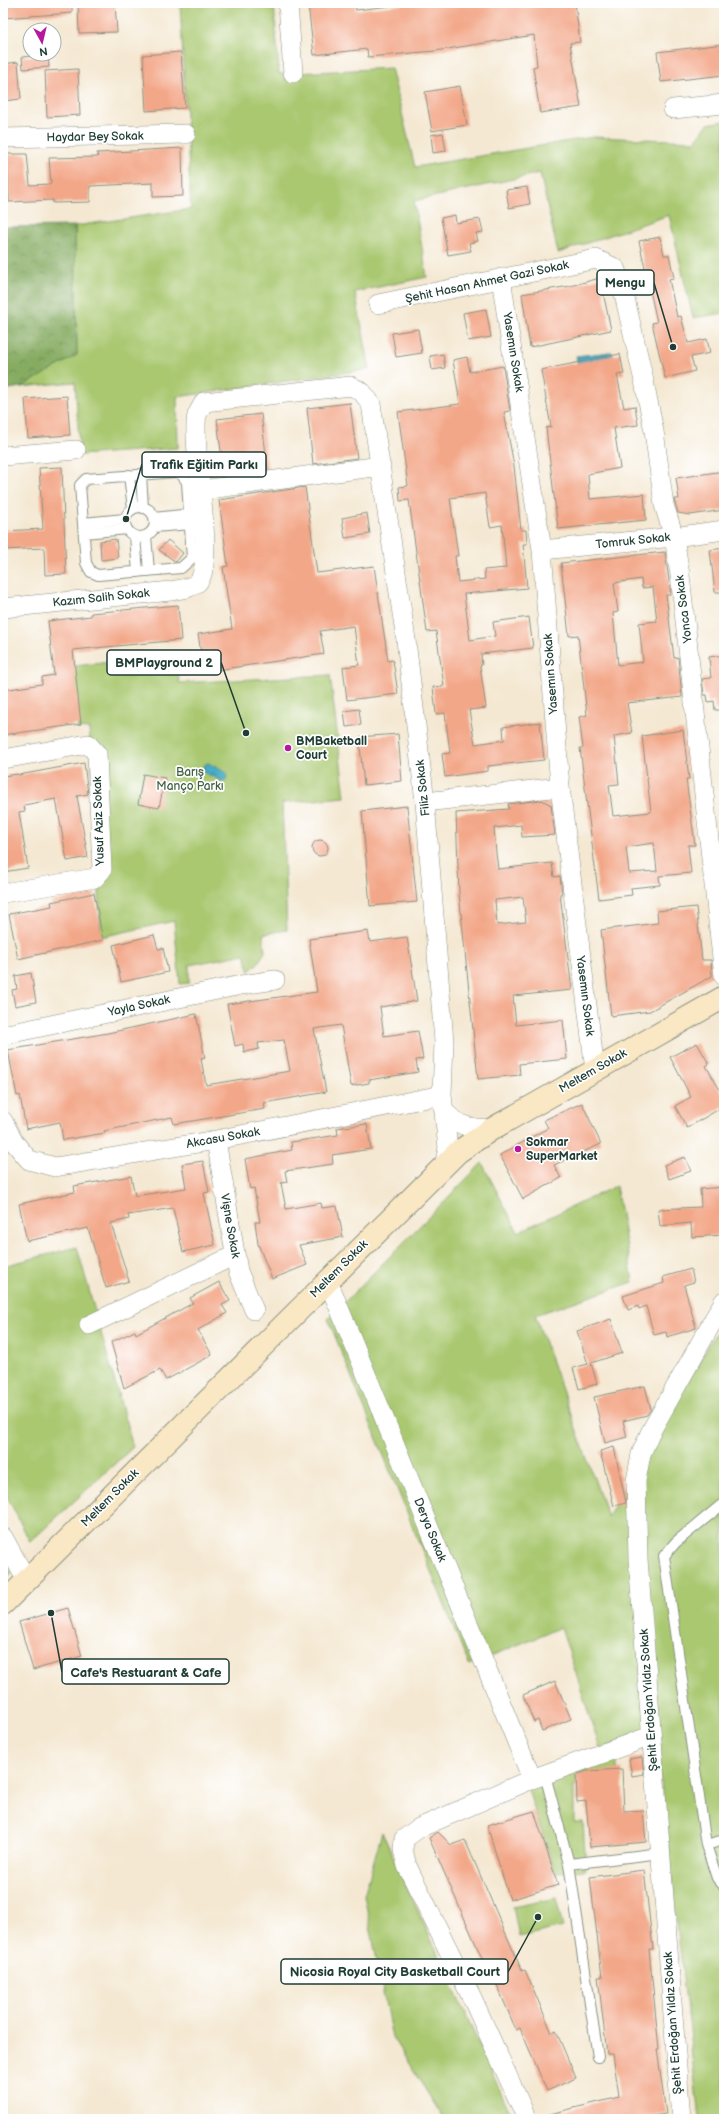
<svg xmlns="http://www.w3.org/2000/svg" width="727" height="2122" font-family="'Balsamiq Sans',sans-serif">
<defs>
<pattern id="forest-crowns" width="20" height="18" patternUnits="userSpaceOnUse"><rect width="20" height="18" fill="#86ac62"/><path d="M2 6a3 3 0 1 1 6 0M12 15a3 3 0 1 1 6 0" fill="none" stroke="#6d8d52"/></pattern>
<pattern id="water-ripples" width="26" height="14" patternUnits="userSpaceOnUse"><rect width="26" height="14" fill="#47acc7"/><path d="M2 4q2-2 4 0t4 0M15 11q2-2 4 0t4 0" fill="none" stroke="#3b8da2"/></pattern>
</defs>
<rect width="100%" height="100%" fill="#fff"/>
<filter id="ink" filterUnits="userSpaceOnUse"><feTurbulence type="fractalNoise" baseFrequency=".025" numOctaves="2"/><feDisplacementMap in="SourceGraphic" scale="8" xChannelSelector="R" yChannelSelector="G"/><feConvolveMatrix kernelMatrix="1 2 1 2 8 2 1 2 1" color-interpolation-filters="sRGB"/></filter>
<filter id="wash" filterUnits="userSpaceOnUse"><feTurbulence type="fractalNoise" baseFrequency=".012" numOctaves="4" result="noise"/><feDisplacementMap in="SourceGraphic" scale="16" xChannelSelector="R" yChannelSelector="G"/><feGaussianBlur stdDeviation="0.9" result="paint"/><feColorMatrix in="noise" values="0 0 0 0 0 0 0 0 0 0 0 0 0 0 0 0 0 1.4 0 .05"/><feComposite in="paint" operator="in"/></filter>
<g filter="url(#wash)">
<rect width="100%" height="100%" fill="#f4e8d2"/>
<!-- green -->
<path fill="#a9c870" stroke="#648252" d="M180,3H274L279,74L391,68L415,167L593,137L695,141L708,124L724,121V313L693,318L669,215L558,253L540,173L414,201L427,277L355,292L370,369L177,397L178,448L80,455L75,382L21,387L77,355L75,226L191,209Z
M177,655L179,683L330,675L345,797L282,803L287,930L263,934L265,952L257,964L249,971L245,954L189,965V983L180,984L174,921L101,937L95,801L89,729L78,728L74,666Z
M482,1163L518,1232L616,1186L633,1282L535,1315L608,1517L724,1319V2119H699L655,1728L600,1749L561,1627L469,1665L328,1319Z
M77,1247L133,1447L30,1542L3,1488V1266Z
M3,1557L12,1574L3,1582Z
M617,1753V1783L574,1786V1822H583L586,1870L555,1872L527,1787Z
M382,1832L513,2119H444L392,2037L364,1895Z
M556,1898L563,1927L519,1937L513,1907Z"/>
<!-- forest -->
<path fill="url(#forest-crowns)" stroke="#52744b" d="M75,226L77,355L21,387L3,390V227Z"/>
<!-- water -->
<path fill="url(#water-ripples)" stroke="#33747e" d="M612,352L614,366L578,365L576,356Z
M208,763L227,773V778L224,782L203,772L204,765Z"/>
<g id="blocks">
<!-- building -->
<path fill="#f3a789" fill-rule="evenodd" d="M3,3H72V13L3,18Z
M78,3H115L117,32L79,33Z
M324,3L325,5L355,3L356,10L416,3H575L580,42L570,43L581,107L540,113L533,67L537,66L534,35L435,51L368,57L367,49L314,55L308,4Z
M724,44V75L661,82L657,52Z
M181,52L185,108L146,111L143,55Z
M48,55L49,67L23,69L22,57Z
M18,62L21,99L3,101V64Z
M78,69L80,115L47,117L45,71Z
M460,86L467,125L432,131L425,92Z
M443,133L446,151L433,153L431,135Z
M182,148L183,196L153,197V183L90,186V202L53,203V200L9,202L7,154H27L30,185L51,184L49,158L98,157L97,153Z
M527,187L530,204L509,208L506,190Z
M455,215L456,223L480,219L483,232L476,233L478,241L469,243L471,251L448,255L441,218Z
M660,237L664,255H669L674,278L669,279L677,317L681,316L688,343L707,339L710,353L691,357L695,371L665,378L652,323L657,322L639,241Z
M600,278L611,330L530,347L522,294L570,286Z
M486,309L491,337L468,341L463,313Z
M418,329L422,353L396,357L392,333Z
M443,354L445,368L432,370L430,356Z
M620,354L624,374L617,375L624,408L635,406L638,425L614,428L620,468L588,474L590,499L644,494L646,520L558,529L546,428L551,427L541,370Z
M467,357L470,372L503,366L510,411L504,412L514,466L521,530H526L527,544H523L527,588L464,594L470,640L495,636L493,622L529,617L533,648L481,654L482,665L480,666L486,708L469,710L475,744L504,740L503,727L540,722L544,760L488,766V771L445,777L442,754L450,753L445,713L436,714L433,687L444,686L436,631L427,632L409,500L400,501L399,487L408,486L398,412L460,404L453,360ZM485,493L490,527L502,525L506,568L484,570L485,579L458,582L455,556H458L450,498Z
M67,396L70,435L28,438L25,399Z
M350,403L357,458L313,464L307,408Z
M261,414L268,470L224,476L217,419Z
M62,467L66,574L45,575L44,548L3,550V531L43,529L39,468Z
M724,471V510L690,515L678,513L674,499H679L676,478Z
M305,487L317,573L374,566L388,661L393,660L398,694L347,700L343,667L359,665L354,626L320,631L324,654L204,672L198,634L232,629L223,567L228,566L219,500Z
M367,513L370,534L345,538L342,518Z
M116,539L118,558L101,560L100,541Z
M168,540L183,553L176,562L159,550Z
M724,548V592H715L710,550Z
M665,552L671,595H666L674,658L678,657L682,697L627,703L632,733L614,736L619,784L609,785L613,816L651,812L642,736L683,730L689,779H686L695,845H688L691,873L659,876L660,885L631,888L632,895L599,899L580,748H583L579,717L587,715L578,635L569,636L561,563ZM641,579L642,588L653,587L657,621L639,623L643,662L618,665L613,613L618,612L614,583ZM654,843L657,871L629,873L626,847Z
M178,605L181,640L73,650L81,724L3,735V690L42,684V677L54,675L48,621L91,616V613Z
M724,655V710H715L714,701L708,702L707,695H704L702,679L711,678L709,657Z
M359,709L361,725L346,727L344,711Z
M398,734L402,781L364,785L359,737Z
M84,763L88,794L77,796L88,857L67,861L56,799L24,805L25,811L19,812L28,868L3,872V776L18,774L19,775Z
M143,774L165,778L159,808L138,804Z
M542,800L551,805L555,835L522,837L521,825L494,828L496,853L498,869L552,863L554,877L560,876L562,893L560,894L572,990L513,996L516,1025L563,1020L567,1059L519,1064L520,1075L478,1079L459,893L456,813L509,809L508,804ZM523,897L526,922L497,925L495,900Z
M407,806L417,902L370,906L362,811Z
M312 848a8 8 0 1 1 16 0a8 8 0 1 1-16 0Z
M94,893L103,940L18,959L9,914L52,906L51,902Z
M696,907L702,960H711L712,976L650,1011L611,1016L601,930L658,923L657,911Z
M368,931L370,942L407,937L417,1001L380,1007L384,1036L418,1031L423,1059L416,1060L418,1072L369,1080V1083L351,1086L341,1025L314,1029L326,1092L264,1103L265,1109L174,1124L172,1117L104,1131L105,1133L63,1140L60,1122L26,1129L20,1095L17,1096L8,1050L108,1033L196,1014L205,1058L201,1059L206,1085L290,1071L284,1040L258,1043L259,1049L244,1052L243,1044L235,1046L227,1004L317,992L309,939Z
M154,935L158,949L163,948L168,972L121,982L113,945Z
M31,973L36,1002L15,1006L12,990L17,989L15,976Z
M697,1043L709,1064L706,1066L724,1097V1106L687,1128L675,1106L691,1097L670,1057Z
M582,1103L601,1144L554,1165L561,1178L523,1199L500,1155L548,1128L544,1120Z
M367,1124L371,1149L332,1155L333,1164L285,1171L287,1182L281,1183L286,1209L321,1203L322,1208L337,1206L343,1237L299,1245L307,1265L272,1279L258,1244L255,1222H260L254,1188L250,1189L245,1159L292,1150L291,1142L338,1135L337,1128Z
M685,1157L691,1171L669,1179L664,1165Z
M203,1161L209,1192L204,1193L215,1245L183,1252L173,1208L128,1215L129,1219L111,1223L129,1281L106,1288L88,1228L27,1241L19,1204L75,1192L74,1186L131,1176L135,1196L186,1188L182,1164Z
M724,1187V1235L692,1237L691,1223L660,1226L658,1209L701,1207L700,1189Z
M691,1269L694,1282L684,1285L696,1328L667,1337L666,1332L654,1335L646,1306L639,1309L638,1306L628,1310L623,1296L664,1283L663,1277Z
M219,1282L230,1301L222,1305L227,1313L198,1330L212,1355L166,1380L160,1370L124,1388L111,1342L135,1331L136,1334L193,1303L190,1298Z
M611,1319L622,1353L591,1363L597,1384L579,1389L573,1368L588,1364L577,1331Z
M645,1386L651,1409L647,1415L623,1421L627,1437L605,1443L594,1397Z
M614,1447L626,1503L614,1506L600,1451Z
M68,1608L82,1656L33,1670L19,1622Z
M555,1681L571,1719L542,1731L538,1720L534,1722L523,1695Z
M642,1757L644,1774L632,1776L629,1759Z
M622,1769L624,1811L643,1810L646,1842L590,1847L586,1801L577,1802L576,1775L587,1771Z
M534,1811L558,1885L510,1900L487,1825Z
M438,1832L451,1845L465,1840L522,1971L525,1970L552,2033L556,2031L576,2078L547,2091L520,2028L516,2030L488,1964L485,1965L429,1838Z
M644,1870L653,1949H649L659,2049H657L666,2114L630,2119H550V2114L619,2097L613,2054H607L598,1977H602L590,1877Z"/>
</g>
</g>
<g filter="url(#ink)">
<use href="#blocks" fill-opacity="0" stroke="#8a9283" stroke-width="1"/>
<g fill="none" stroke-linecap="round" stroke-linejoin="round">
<!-- service casing -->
<g stroke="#8a9283" stroke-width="12">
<path id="service" d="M176,472L182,475L187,482L192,558L181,568L98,575L91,572L86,563L80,485L86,479Z
M141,474L143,508
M129,475L133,509
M125 522a15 15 0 1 1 30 0a15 15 0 1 1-30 0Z
M154,518L191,514
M83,523L125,519
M154,527L191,524
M84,533L127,529
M135,536L138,572
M146,536L149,571
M724,1503L676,1542L664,1556L706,1845L717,1878L724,1886
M545,1775L569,1864L598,2057
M706,1845L724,1840
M569,1864L661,1853"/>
</g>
<!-- minor casing -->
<g stroke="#8a9283" stroke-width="20">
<path id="minor" d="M288,3L293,73
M673,109L724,104
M3,138L186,134
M501,278L542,550L560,787L595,1070
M378,304L596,259L615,268L623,290L644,381L654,431L664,505L674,537L680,575L724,976
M3,456L76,450
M202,490L381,466
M542,550L674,537L724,530
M3,608L171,591C179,589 190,589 197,583C218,566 190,446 197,415C199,411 202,406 204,402L351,386L362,392L371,404L406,640L425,802L444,1042L442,1095L448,1148L444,1166
M3,759L88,744L97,754L102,870L95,878L3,893
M425,802L560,787
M3,1035L241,985L275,980
M445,1112C461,1128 470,1128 492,1129
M3,1121L13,1141L29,1160L55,1167L216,1140L442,1095
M216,1140L238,1271L254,1310
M328,1281L532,1779
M89,1325L235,1255
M3,1537L27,1581
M527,2119L473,2000L407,1866L403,1850L404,1839L419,1828L532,1779L651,1736
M681,2119L638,1559L636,1481L641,1454L650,1433L724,1301"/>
</g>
<!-- secondary casing -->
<g stroke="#8a9283" stroke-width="24">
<path id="secondary" d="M3,1604L458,1152L492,1129L724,997"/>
</g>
<!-- service -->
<use href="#service" stroke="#fff" stroke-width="10"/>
<!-- minor -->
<use href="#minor" stroke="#fff" stroke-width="19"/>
<!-- secondary -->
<use href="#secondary" stroke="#fae7c3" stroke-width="22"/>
</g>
</g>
<!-- markers -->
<g fill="#b5179e" stroke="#fff" stroke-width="1.5">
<circle cx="288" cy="748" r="4"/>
<circle cx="518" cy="1149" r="4"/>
</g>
<g text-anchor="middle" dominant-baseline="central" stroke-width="3.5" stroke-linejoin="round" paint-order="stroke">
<!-- street labels -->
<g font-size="12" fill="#1f3d34" stroke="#fff">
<text transform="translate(95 137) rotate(-1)">Haydar Bey Sokak</text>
<text transform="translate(487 282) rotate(-12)">Şehit Hasan Ahmet Gazi Sokak</text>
<text transform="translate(513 352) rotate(81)">Yasemın Sokak</text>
<text transform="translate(633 541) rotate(-6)">Tomruk Sokak</text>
<text transform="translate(101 598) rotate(-6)">Kazım Salih Sokak</text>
<text transform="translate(684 609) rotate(-97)">Yonca Sokak</text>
<text transform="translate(551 674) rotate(-94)">Yasemın Sokak</text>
<text transform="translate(423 788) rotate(-96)">Filiz Sokak</text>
<text transform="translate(99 821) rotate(-92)">Yusuf Aziz Sokak</text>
<text transform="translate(585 996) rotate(83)">Yasemın Sokak</text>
<text transform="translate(139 1006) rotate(-12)">Yayla Sokak</text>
<text transform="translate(593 1071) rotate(-30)">Meltem Sokak</text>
<text transform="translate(223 1138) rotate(-10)">Akcasu Sokak</text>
<text transform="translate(230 1226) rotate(80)">Vişne Sokak</text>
<text transform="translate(339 1269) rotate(-45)">Meltem Sokak</text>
<text transform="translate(110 1498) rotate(-45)">Meltem Sokak</text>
<text transform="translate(430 1530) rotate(68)">Derya Sokak</text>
<text transform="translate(649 1700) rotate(-94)">Şehit Erdoğan Yıldız Sokak</text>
<text transform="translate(673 2023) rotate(-94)">Şehit Erdoğan Yıldız Sokak</text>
</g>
<!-- poi labels -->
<g font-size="12" font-weight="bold" fill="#1f3d34" stroke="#fff" text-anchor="start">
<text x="296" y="741">BMBaketball<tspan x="296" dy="14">Court</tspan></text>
<text x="526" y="1142">Sokmar<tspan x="526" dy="14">SuperMarket</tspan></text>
</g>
<!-- park labels -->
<g font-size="12" fill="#426043" stroke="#fff">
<text x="190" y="772">Barış<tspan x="190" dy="14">Manço Parkı</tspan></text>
</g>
</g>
<!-- callouts -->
<path fill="none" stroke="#1f3d34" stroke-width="1.5" d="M673 347L654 283M126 519L142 464M246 733L221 662M51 1613L62 1672M538 1917L508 1972"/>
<g fill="#1f3d34" stroke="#fff" stroke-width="1.5">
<circle cx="673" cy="347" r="4"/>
<circle cx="126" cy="519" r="4"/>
<circle cx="246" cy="733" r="4"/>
<circle cx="51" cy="1613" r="4"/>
<circle cx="538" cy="1917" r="4"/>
</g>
<g fill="#fff" stroke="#1f3d34" stroke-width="1.5">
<rect x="597" y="270" width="57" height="25" rx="4"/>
<rect x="142" y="452" width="124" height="25" rx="4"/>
<rect x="107" y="650" width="114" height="25" rx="4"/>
<rect x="62" y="1659" width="167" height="25" rx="4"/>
<rect x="281" y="1959" width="227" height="25" rx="4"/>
</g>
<g font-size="13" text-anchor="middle" font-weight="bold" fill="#1f3d34">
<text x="625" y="287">Mengu</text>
<text x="204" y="469">Trafik Eğitim Parkı</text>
<text x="164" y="667">BMPlayground 2</text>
<text x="146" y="1677">Cafe's Restuarant &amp; Cafe</text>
<text x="395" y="1976">Nicosia Royal City Basketball Court</text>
</g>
<!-- margin -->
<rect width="727" height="2122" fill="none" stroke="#fff" stroke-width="16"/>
<!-- north arrow -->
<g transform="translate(42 42) rotate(172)"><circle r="19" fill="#ffffff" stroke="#a5b1ae"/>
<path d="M0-3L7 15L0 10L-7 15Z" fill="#b5179e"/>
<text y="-6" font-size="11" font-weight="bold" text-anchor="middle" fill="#1f3d34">N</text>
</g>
</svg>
